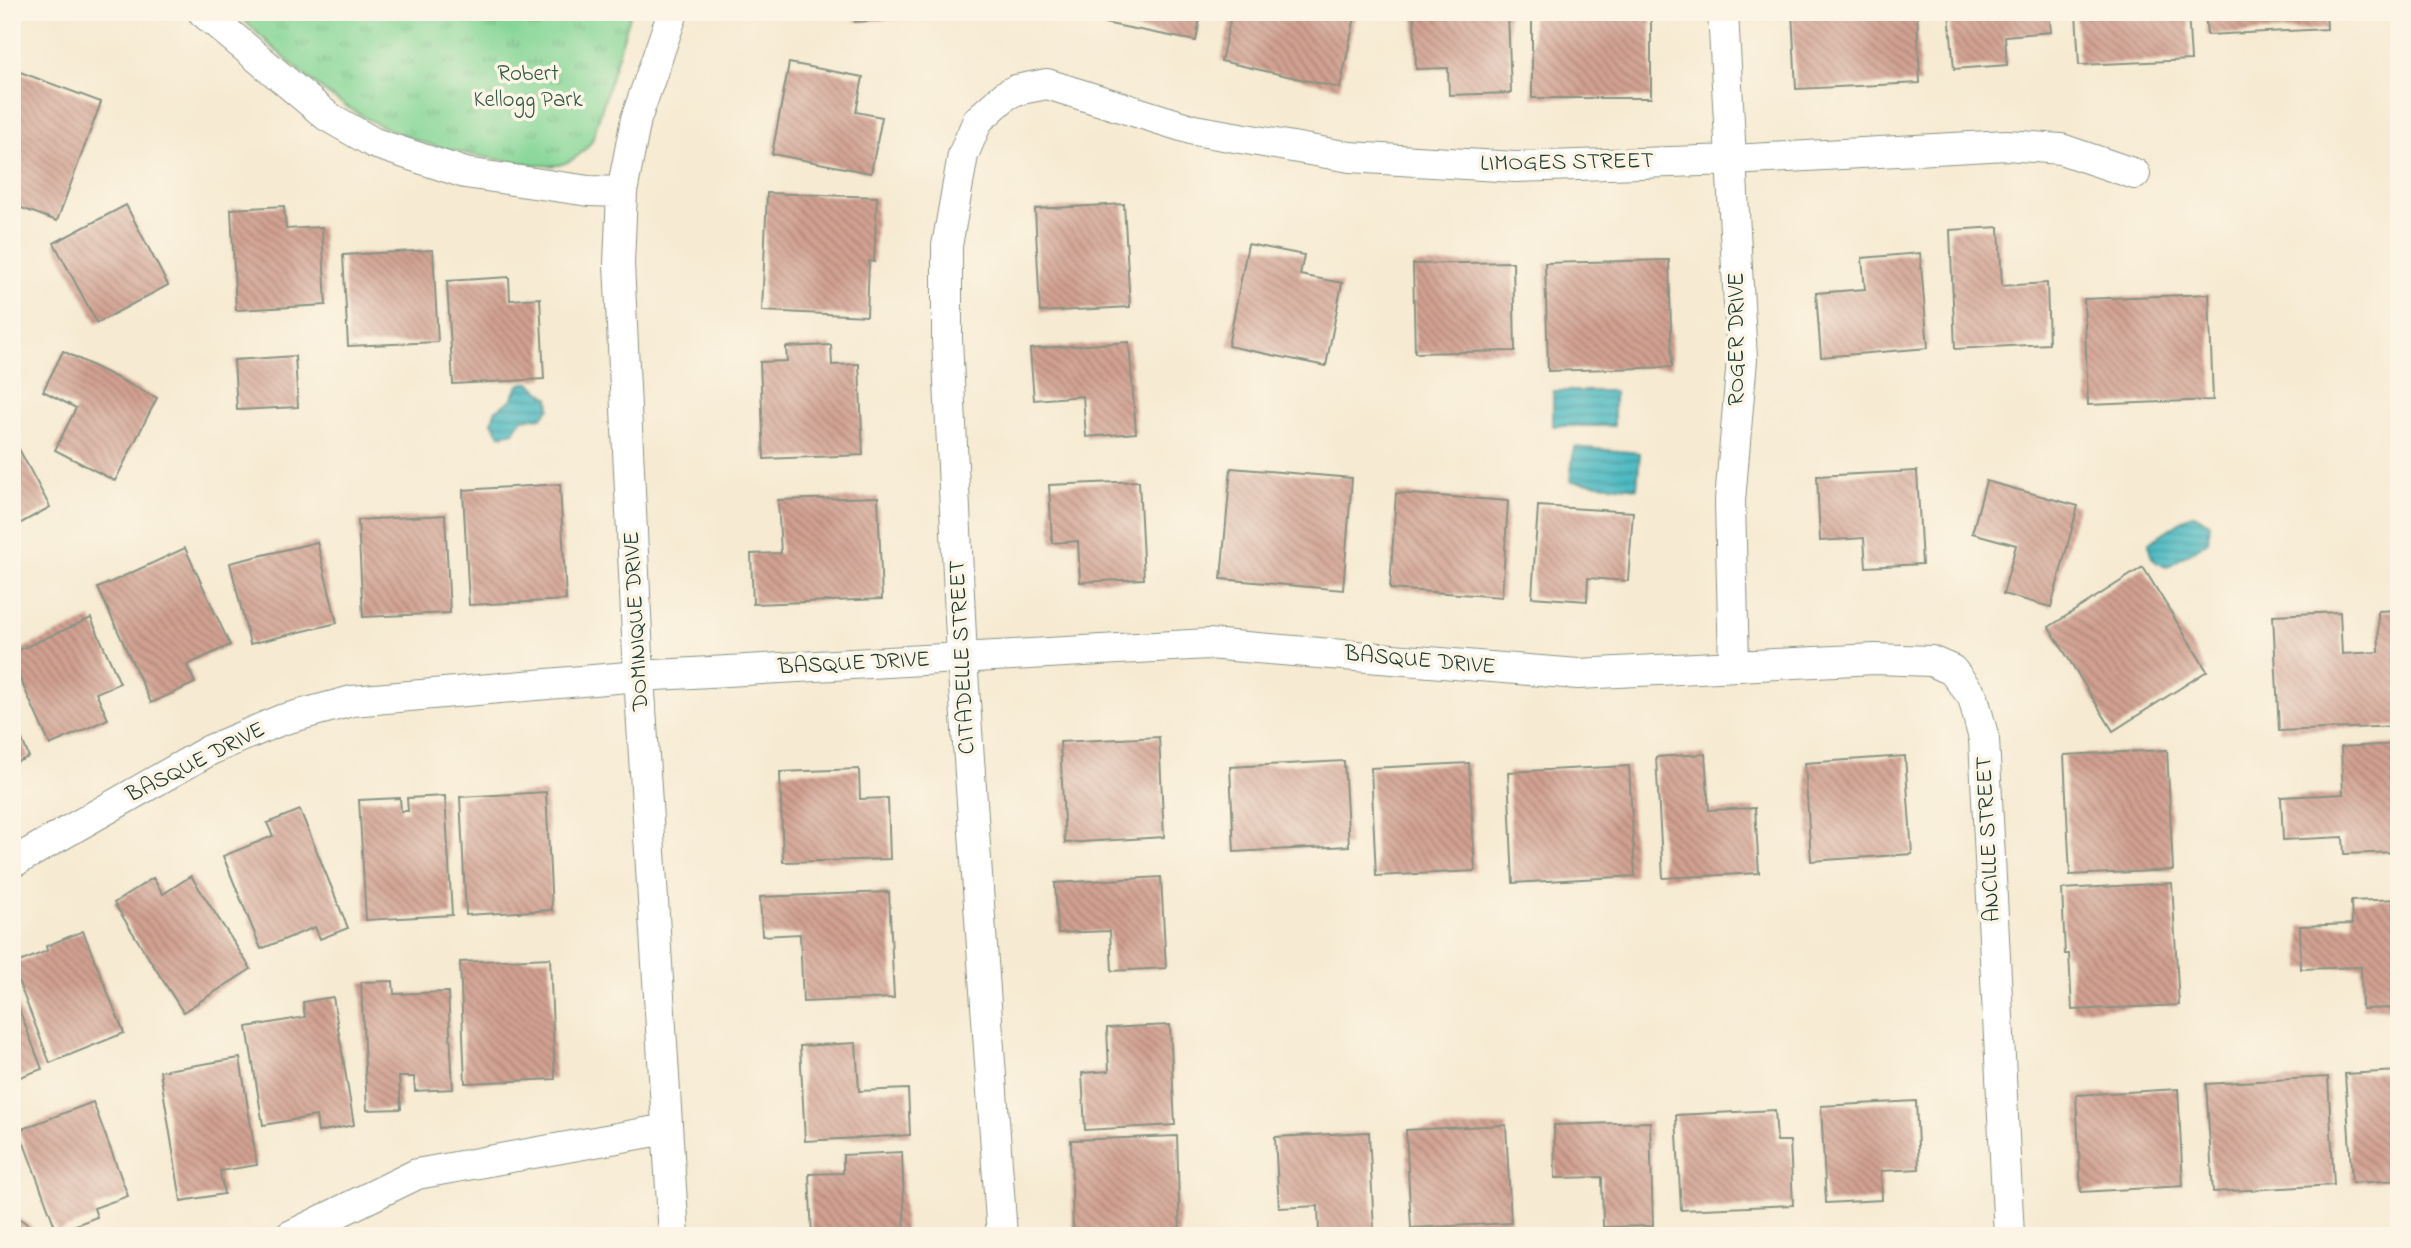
<svg xmlns="http://www.w3.org/2000/svg" width="2411" height="1248" font-family="'Indie Flower',sans-serif">
<defs>
<pattern id="grass-tufts" width="24" height="20" patternUnits="userSpaceOnUse" patternTransform="scale(1.75)"><rect width="24" height="20" fill="#85d697"/><path d="M3 7l-1-3M5 7V3M7 7l1-3M15 17l-1-3M17 17v-4M19 17l1-3" fill="none" stroke="#6caf7c"/></pattern>
<pattern id="water-rules" width="6" height="5" patternUnits="userSpaceOnUse" patternTransform="scale(1.75)"><rect width="6" height="5" fill="#49b8c1"/><path d="M0 2.5h6" fill="none" stroke="#3c979e"/></pattern>
<pattern id="building-back-hatch" width="6" height="6" patternUnits="userSpaceOnUse" patternTransform="scale(1.75)"><rect width="6" height="6" fill="#d1a091"/><path d="M-1 5l2 2M0 0l6 6M5-1l2 2" fill="none" stroke="#a98477"/></pattern>
</defs>
<rect width="100%" height="100%" fill="#fcf5e5"/>
<filter id="ink" filterUnits="userSpaceOnUse"><feTurbulence type="fractalNoise" baseFrequency=".0143" numOctaves="2"/><feDisplacementMap in="SourceGraphic" scale="14" xChannelSelector="R" yChannelSelector="G"/><feConvolveMatrix kernelMatrix="1 2 1 2 8 2 1 2 1" color-interpolation-filters="sRGB"/></filter>
<filter id="wash" filterUnits="userSpaceOnUse"><feTurbulence type="fractalNoise" baseFrequency=".00686" numOctaves="4" result="noise"/><feDisplacementMap in="SourceGraphic" scale="28" xChannelSelector="R" yChannelSelector="G"/><feGaussianBlur stdDeviation="1.57" result="paint"/><feColorMatrix in="noise" values="0 0 0 0 0 0 0 0 0 0 0 0 0 0 0 0 0 1.4 0 .05"/><feComposite in="paint" operator="in"/></filter>
<g filter="url(#wash)">
<rect width="100%" height="100%" fill="#f6ead2"/>
<!-- grass -->
<path fill="url(#grass-tufts)" stroke="#528a66" stroke-width="2" d="M235,12H631L592,141C583,153 573,162 558,165C544,167 530,164 516,162C459,155 398,140 349,108C307,82 272,46 235,12Z"/>
<!-- water -->
<path fill="url(#water-rules)" stroke="#347a7a" stroke-width="2" d="M523,383H530L549,398L550,408L542,417L522,419L514,432L500,435L492,422L495,411L512,399L518,386Z
M1553,391H1614V426H1553Z
M1574,447L1640,453L1637,488L1570,481Z
M2192,514L2210,523L2208,541L2167,567C2153,563 2149,556 2149,542Z"/>
<g id="blocks">
<!-- building -->
<path fill="url(#building-back-hatch)" d="M854,12H904L905,19L855,22Z
M1096,12H1201L1196,41L1094,21Z
M1232,12H1356L1340,88L1221,61Z
M1414,12H1508L1511,93L1449,95L1448,68L1416,69Z
M1532,12H1651V98H1532Z
M1792,12H1917L1920,83L1796,89Z
M1949,12H2049L2051,32L2005,36L2007,65L1954,69Z
M2076,12H2188L2191,60L2079,65Z
M2205,12H2326L2327,29L2207,35Z
M2342,12H2392V14L2342,17Z
M789,63L863,77L856,112L882,117L871,173L772,154Z
M12,69L101,102L57,221L13,205L19,190L12,188Z
M767,193L877,197L874,262L869,261L867,316L762,311Z
M1124,204L1130,307L1040,312L1035,209Z
M126,205L168,285L97,323L54,243Z
M284,206L286,229L322,227L326,305L236,310L231,209Z
M1999,227L2002,286L2047,283L2049,344L1955,349L1950,230Z
M1248,244L1304,255L1300,275L1342,283L1326,366L1228,346Z
M433,250L438,342L348,346L343,255Z
M1920,253L1928,348L1821,357L1816,293L1865,289L1862,258Z
M1669,260L1672,367L1548,371L1545,263Z
M1513,262L1515,351L1415,353L1413,264Z
M509,277L510,300L540,298L544,379L453,384L447,281Z
M2209,294L2213,400L2088,405L2084,299Z
M1129,342L1136,433L1086,437L1083,396L1034,400L1030,349Z
M831,345L832,365L859,364L863,455L764,459L760,362L787,361L786,347Z
M63,351L157,398L115,481L55,450L76,408L43,391Z
M295,356L298,407L237,410L234,360Z
M12,436L50,507L12,528Z
M1231,468L1352,478L1343,590L1221,579Z
M1917,471L1922,564L1866,567L1864,538L1820,541L1817,476Z
M1139,481L1144,579L1080,582L1078,541L1052,543L1049,485Z
M1986,481L2078,506L2051,607L2003,594L2016,545L1972,533Z
M560,484L566,600L469,605L463,490Z
M1396,493L1508,501L1502,597L1390,589Z
M878,497L882,599L753,604L751,554L781,553L778,500Z
M1538,506L1633,512L1628,581L1588,578L1587,601L1532,597Z
M445,515L450,613L363,617L358,520Z
M317,542L337,623L250,644L230,563Z
M185,548L230,645L187,665L195,683L151,703L98,588Z
M2143,567L2207,671L2113,731L2049,627Z
M2399,610V726L2279,731L2273,615L2340,612L2342,654L2379,652L2378,611Z
M91,618L120,683L96,693L108,719L50,745L12,661V653Z
M12,715L29,757L12,764Z
M1159,737L1164,837L1065,843L1060,742Z
M2399,744V852L2344,854L2343,837L2283,840L2281,797L2343,794L2341,747Z
M2167,750L2173,870L2070,875L2064,755Z
M1705,754L1709,810L1755,808L1759,873L1663,878L1656,757Z
M1905,756L1912,854L1811,861L1805,763Z
M1344,761L1349,846L1234,852L1230,767Z
M1469,763L1475,871L1376,876L1371,768Z
M1629,766L1635,876L1513,883L1508,772Z
M859,769L860,799L888,798L890,859L783,862L780,772Z
M546,792L552,910L466,915L460,797Z
M445,796L452,915L366,920L359,800L400,798L401,811H408L407,798Z
M300,810L348,928L320,939L315,927L261,949L223,856L273,836L267,823Z
M191,876L251,969L183,1012L114,903L153,878L163,894Z
M1161,877L1166,968L1112,971L1110,931L1058,933L1055,883Z
M2172,883L2179,1005L2072,1010L2069,954H2065L2062,889Z
M889,892L894,998L803,1002L800,934L762,936L760,897Z
M2399,899V1008L2362,1009L2361,967L2301,969L2300,926L2352,924L2351,901Z
M83,931L124,1033L50,1063L12,965L47,951L46,946Z
M550,958L555,1079L465,1083L460,962Z
M393,981L394,994L448,992L453,1089L415,1091L414,1077H399L401,1109L367,1110L361,982Z
M12,991L42,1069L12,1080Z
M333,997L354,1125L318,1132L316,1116L263,1125L247,1027L305,1017L303,1002Z
M1170,1025L1175,1125L1085,1130L1082,1073L1109,1071L1107,1028Z
M856,1043L859,1091L908,1089L910,1135L805,1141L800,1046Z
M240,1058L257,1165L220,1171L224,1194L181,1201L160,1071Z
M2399,1071V1180L2352,1183L2345,1074Z
M2328,1077L2334,1185L2213,1192L2206,1084Z
M2178,1089L2183,1186L2081,1192L2076,1095Z
M1916,1101L1919,1169L1881,1171L1882,1200L1826,1203L1821,1106Z
M93,1102L128,1196L94,1208L97,1217L57,1232L19,1130Z
M1775,1110L1777,1141H1790L1793,1205L1681,1210L1676,1115Z
M1650,1122L1653,1226L1603,1227L1602,1177L1555,1178L1554,1125Z
M1506,1125L1511,1223L1411,1228L1406,1130Z
M1369,1132L1374,1230L1319,1233L1318,1206L1279,1208L1275,1137Z
M1177,1136L1180,1236H1073L1071,1140Z
M902,1152L905,1236H812L809,1174L843,1173V1155Z
M12,1213L34,1229L30,1236H12Z"/>
</g>
</g>
<g filter="url(#ink)">
<use href="#blocks" fill-opacity="0" stroke="#8a9483" stroke-width="2"/>
<g fill="none" stroke-linecap="round" stroke-linejoin="round">
<!-- minor casing -->
<g stroke="#8a9483" stroke-width="32">
<path id="minor" d="M203,12L327,116L374,143L465,173L589,191L622,192
M673,12L636,119L622,192L619,264L639,676L674,1236
M1723,12L1742,359L1730,501L1734,666
M12,863L210,750L281,720L352,701L639,676L1208,644L1578,674L1875,659L1931,661L1952,670L1973,697L1984,739L2009,1236
M290,1236L417,1174L667,1129
M1002,1236L962,658L947,339V246L963,155L978,120L1006,95L1016,90L1047,84L1194,130L1350,157L1515,167L1732,160L2007,145L2061,149L2135,174"/>
</g>
<!-- minor -->
<use href="#minor" stroke="#fff" stroke-width="30"/>
</g>
</g>
<g text-anchor="middle" dominant-baseline="central" stroke-width="7" stroke-linejoin="round" paint-order="stroke">
<!-- park labels -->
<g font-size="23" fill="#335c48" stroke="#fcf5e5">
<text x="528" y="74">Robert<tspan x="528" dy="26">Kellogg Park</tspan></text>
</g>
<!-- street labels -->
<g font-size="23" fill="#1f3d34" stroke="#fcf5e5">
<text transform="translate(1567 163) rotate(-1)">LIMOGES STREET</text>
<text transform="translate(1737 339) rotate(-90)">ROGER DRIVE</text>
<text transform="translate(637 621) rotate(-93)">DOMINIQUE DRIVE</text>
<text transform="translate(963 657) rotate(-93)">CITADELLE STREET</text>
<text transform="translate(1420 661) rotate(5)">BASQUE DRIVE</text>
<text transform="translate(854 664) rotate(-3)">BASQUE DRIVE</text>
<text transform="translate(196 763) rotate(-27)">BASQUE DRIVE</text>
<text transform="translate(1989 839) rotate(-93)">ANCILLE STREET</text>
</g>
</g>
<!-- margin -->
<rect width="2411" height="1248" fill="none" stroke="#fcf5e5" stroke-width="42"/>
</svg>
